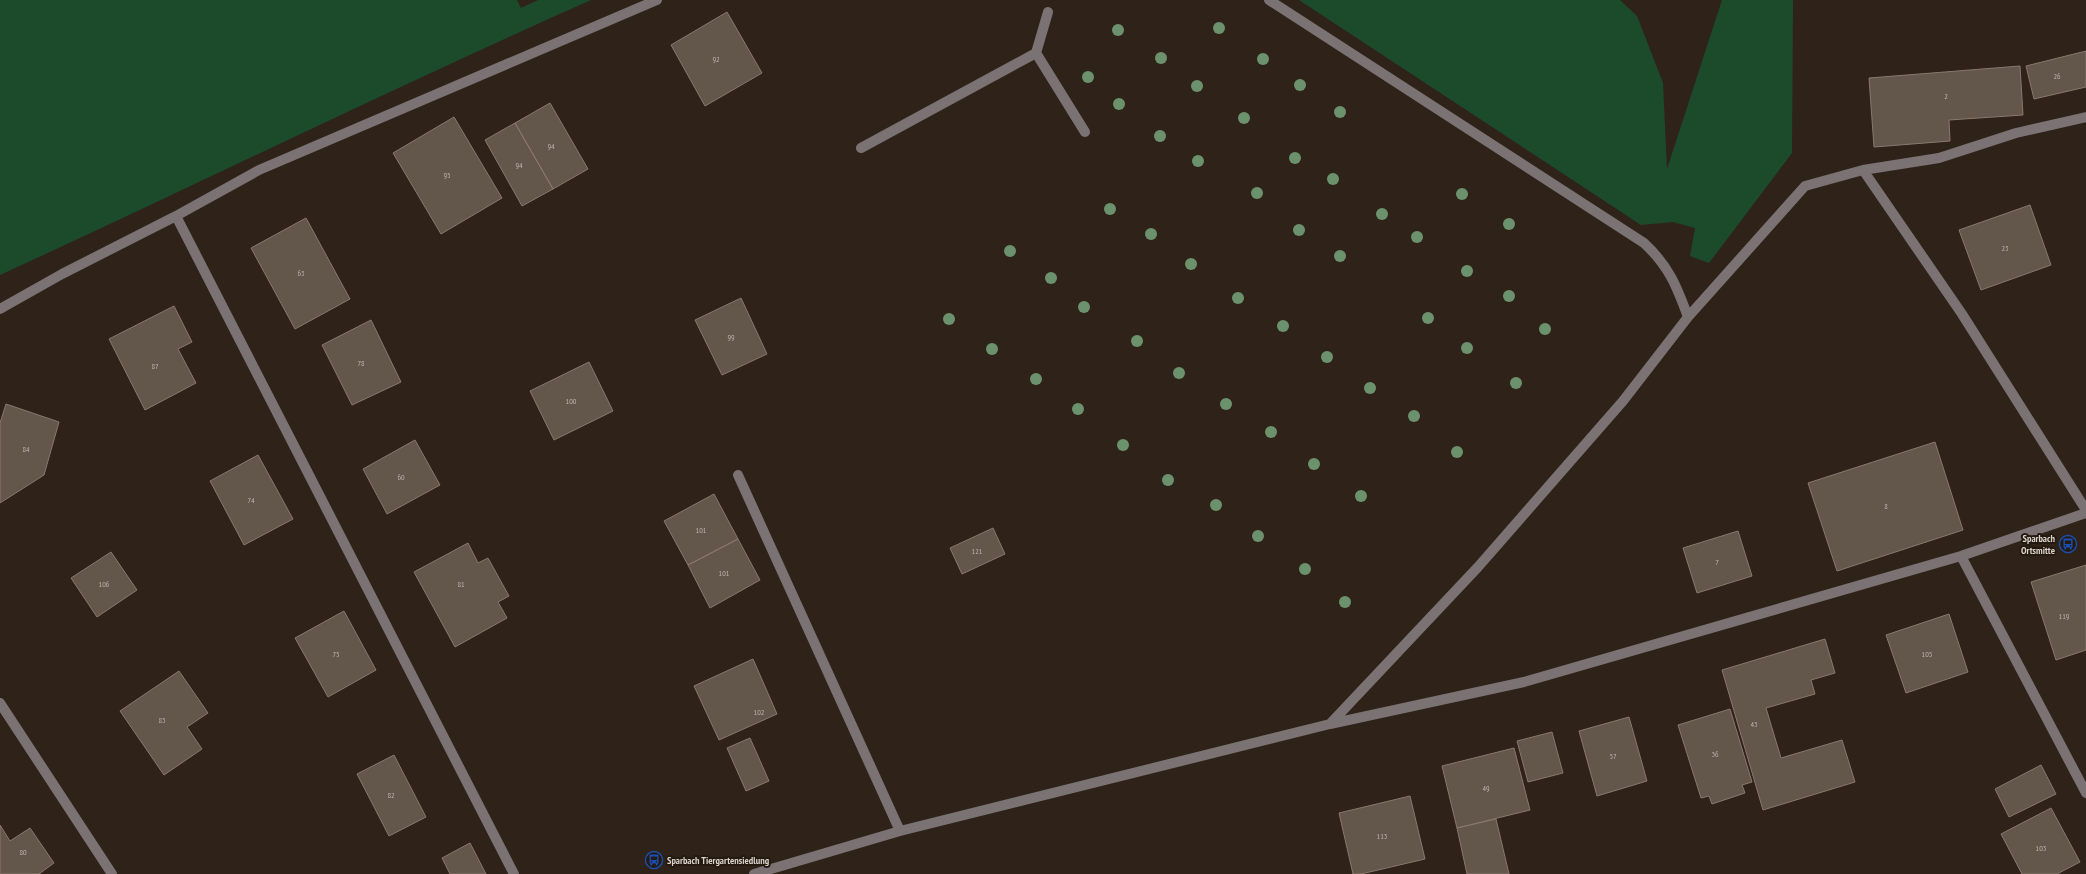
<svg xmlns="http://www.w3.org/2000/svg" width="2086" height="874" font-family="'PT Sans Narrow',sans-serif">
<rect width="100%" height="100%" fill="#2f2319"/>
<!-- green -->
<path fill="#1c4b2b" d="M0,0H517L521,8L538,0H591C393,88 198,184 0,275Z
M1299,0H1620L1637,16L1663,83L1667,169L1722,0H1793L1792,153L1709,263L1690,256L1695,228L1673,222L1641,225Z"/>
<!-- building -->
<path fill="#63564a" stroke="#87796d" d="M727,12L762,73L705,106L671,45Z
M2086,51V87L2034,99L2026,66Z
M2020,66L2023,115L1949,120L1950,141L1874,147L1869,78Z
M550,103L588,169L553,189L515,123Z
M454,117L502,198L441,234L393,153Z
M515,123L553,189L522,206L485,140Z
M2030,205L2051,265L1981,290L1959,230Z
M306,218L350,299L295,329L251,248Z
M741,298L767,354L722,375L695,320Z
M174,306L192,342L178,349L196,383L145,410L109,339Z
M371,320L401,382L352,405L322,345Z
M589,362L613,411L554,440L530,391Z
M6,404L59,422L44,475L0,503V423Z
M415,440L440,485L387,514L363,469Z
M1935,442L1963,530L1837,571L1808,483Z
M258,455L293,519L244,545L210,481Z
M714,494L738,539L688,565L664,521Z
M993,528L1005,554L962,574L950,548Z
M1738,531L1752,576L1697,593L1683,548Z
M738,539L760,580L710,608L688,565Z
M468,543L478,563L488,558L509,596L498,602L507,618L455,647L414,572Z
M111,552L137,590L97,617L71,578Z
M2086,565V650L2056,660L2031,582Z
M344,611L376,670L328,697L295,638Z
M1949,614L1968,672L1906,693L1886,635Z
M1825,639L1835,673L1811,680L1815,694L1766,708L1781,758L1842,740L1855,782L1763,810L1722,670Z
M753,659L777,714L719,740L694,686Z
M179,671L208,713L187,727L202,749L164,775L120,711Z
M1730,709L1752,782L1742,785L1745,793L1712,804L1709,796L1701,798L1678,725Z
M1629,717L1647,781L1597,796L1579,731Z
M1552,732L1563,773L1528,782L1517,741Z
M750,738L769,781L746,791L727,748Z
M1514,748L1530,810L1457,828L1442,766Z
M394,755L426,817L389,836L357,774Z
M2041,765L2056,794L2009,817L1995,789Z
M1410,796L1425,859L1361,874H1353L1339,813Z
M2051,808L2080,862L2057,874H2022L2001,834Z
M1496,819L1509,874H1467L1457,828Z
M0,825L10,841L30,828L54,863L39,874H0Z
M470,843L486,874H450L442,858Z"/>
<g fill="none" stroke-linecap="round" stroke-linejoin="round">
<!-- minor -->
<path stroke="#7b7273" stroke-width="10" d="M1269,0L1644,243C1669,266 1677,287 1688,317
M1036,53L1048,12
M861,148L1036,53L1085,132
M1863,170L1962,314L2086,510
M176,216L514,874
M0,309L62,274L176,216L259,170L657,0
M738,475L900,831
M1961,556L2086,793
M0,703L112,874
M1330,724L1478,567L1623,401L1688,317L1805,186L1863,170L1939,158L2016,133L2086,117
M754,874L900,831L1330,724L1524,682L1961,556L2086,513"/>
</g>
<!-- trees -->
<g fill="#6c926d">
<circle cx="1219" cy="28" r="6"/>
<circle cx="1118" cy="30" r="6"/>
<circle cx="1161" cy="58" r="6"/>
<circle cx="1263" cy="59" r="6"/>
<circle cx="1088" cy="77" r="6"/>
<circle cx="1300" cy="85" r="6"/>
<circle cx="1197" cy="86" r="6"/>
<circle cx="1119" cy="104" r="6"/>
<circle cx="1340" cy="112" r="6"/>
<circle cx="1244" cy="118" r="6"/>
<circle cx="1160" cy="136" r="6"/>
<circle cx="1295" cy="158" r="6"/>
<circle cx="1198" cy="161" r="6"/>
<circle cx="1333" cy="179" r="6"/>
<circle cx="1257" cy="193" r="6"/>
<circle cx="1462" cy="194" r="6"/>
<circle cx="1110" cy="209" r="6"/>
<circle cx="1382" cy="214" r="6"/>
<circle cx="1509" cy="224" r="6"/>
<circle cx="1299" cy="230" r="6"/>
<circle cx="1151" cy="234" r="6"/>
<circle cx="1417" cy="237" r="6"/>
<circle cx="1010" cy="251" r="6"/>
<circle cx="1340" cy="256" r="6"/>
<circle cx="1191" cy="264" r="6"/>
<circle cx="1467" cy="271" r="6"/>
<circle cx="1051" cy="278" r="6"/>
<circle cx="1509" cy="296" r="6"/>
<circle cx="1238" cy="298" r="6"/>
<circle cx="1084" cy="307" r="6"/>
<circle cx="1428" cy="318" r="6"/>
<circle cx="949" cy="319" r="6"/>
<circle cx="1283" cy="326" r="6"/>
<circle cx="1545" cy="329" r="6"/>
<circle cx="1137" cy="341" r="6"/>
<circle cx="1467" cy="348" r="6"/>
<circle cx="992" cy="349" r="6"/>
<circle cx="1327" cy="357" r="6"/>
<circle cx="1179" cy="373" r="6"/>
<circle cx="1036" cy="379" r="6"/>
<circle cx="1516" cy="383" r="6"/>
<circle cx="1370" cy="388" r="6"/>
<circle cx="1226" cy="404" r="6"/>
<circle cx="1078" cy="409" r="6"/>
<circle cx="1414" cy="416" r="6"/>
<circle cx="1271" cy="432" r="6"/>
<circle cx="1123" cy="445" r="6"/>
<circle cx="1457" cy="452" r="6"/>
<circle cx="1314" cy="464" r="6"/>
<circle cx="1168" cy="480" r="6"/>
<circle cx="1361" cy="496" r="6"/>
<circle cx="1216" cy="505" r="6"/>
<circle cx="1258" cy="536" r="6"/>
<circle cx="1305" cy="569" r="6"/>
<circle cx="1345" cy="602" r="6"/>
</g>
<!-- icons -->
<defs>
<g id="bus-ring" transform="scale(0.9)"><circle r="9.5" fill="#251a10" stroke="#1a4fb4" stroke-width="1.5"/><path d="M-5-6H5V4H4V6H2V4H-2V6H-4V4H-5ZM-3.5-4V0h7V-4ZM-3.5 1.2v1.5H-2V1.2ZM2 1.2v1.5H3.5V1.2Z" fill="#1a4fb4"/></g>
</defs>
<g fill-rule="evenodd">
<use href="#bus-ring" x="2068" y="544"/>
<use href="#bus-ring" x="654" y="860"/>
</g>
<g text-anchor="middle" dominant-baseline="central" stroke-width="4" stroke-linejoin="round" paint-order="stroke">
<!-- number labels -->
<g font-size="8" fill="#bcb4ac">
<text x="716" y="59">92</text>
<text x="2057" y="76">26</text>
<text x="1946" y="96">2</text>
<text x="551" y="146">94</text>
<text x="519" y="165">94</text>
<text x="447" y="175">95</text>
<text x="2005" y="248">23</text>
<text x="301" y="273">63</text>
<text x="731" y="337">99</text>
<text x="361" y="363">78</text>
<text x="155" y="366">87</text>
<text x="571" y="401">100</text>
<text x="26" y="449">84</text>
<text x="401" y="477">60</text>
<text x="251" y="500">74</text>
<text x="1886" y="506">8</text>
<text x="701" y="530">101</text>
<text x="977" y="551">121</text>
<text x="1717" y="562">7</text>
<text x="724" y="573">101</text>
<text x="104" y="584">106</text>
<text x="461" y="584">81</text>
<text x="2064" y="616">119</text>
<text x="336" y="654">75</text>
<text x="1927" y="654">105</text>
<text x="759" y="712">102</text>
<text x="162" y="720">83</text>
<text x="1754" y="724">43</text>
<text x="1715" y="754">36</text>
<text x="1613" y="756">57</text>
<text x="1486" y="788">49</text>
<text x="391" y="795">82</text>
<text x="1382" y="836">113</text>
<text x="2041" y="848">103</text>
<text x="23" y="852">80</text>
</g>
<!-- poi labels -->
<g font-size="10" font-weight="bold" fill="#dad3cc" stroke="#251a10" text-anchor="end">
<text x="2055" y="538">Sparbach<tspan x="2055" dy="12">Ortsmitte</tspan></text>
<text x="667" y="860" text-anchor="start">Sparbach Tiergartensiedlung</text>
</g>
</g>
</svg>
